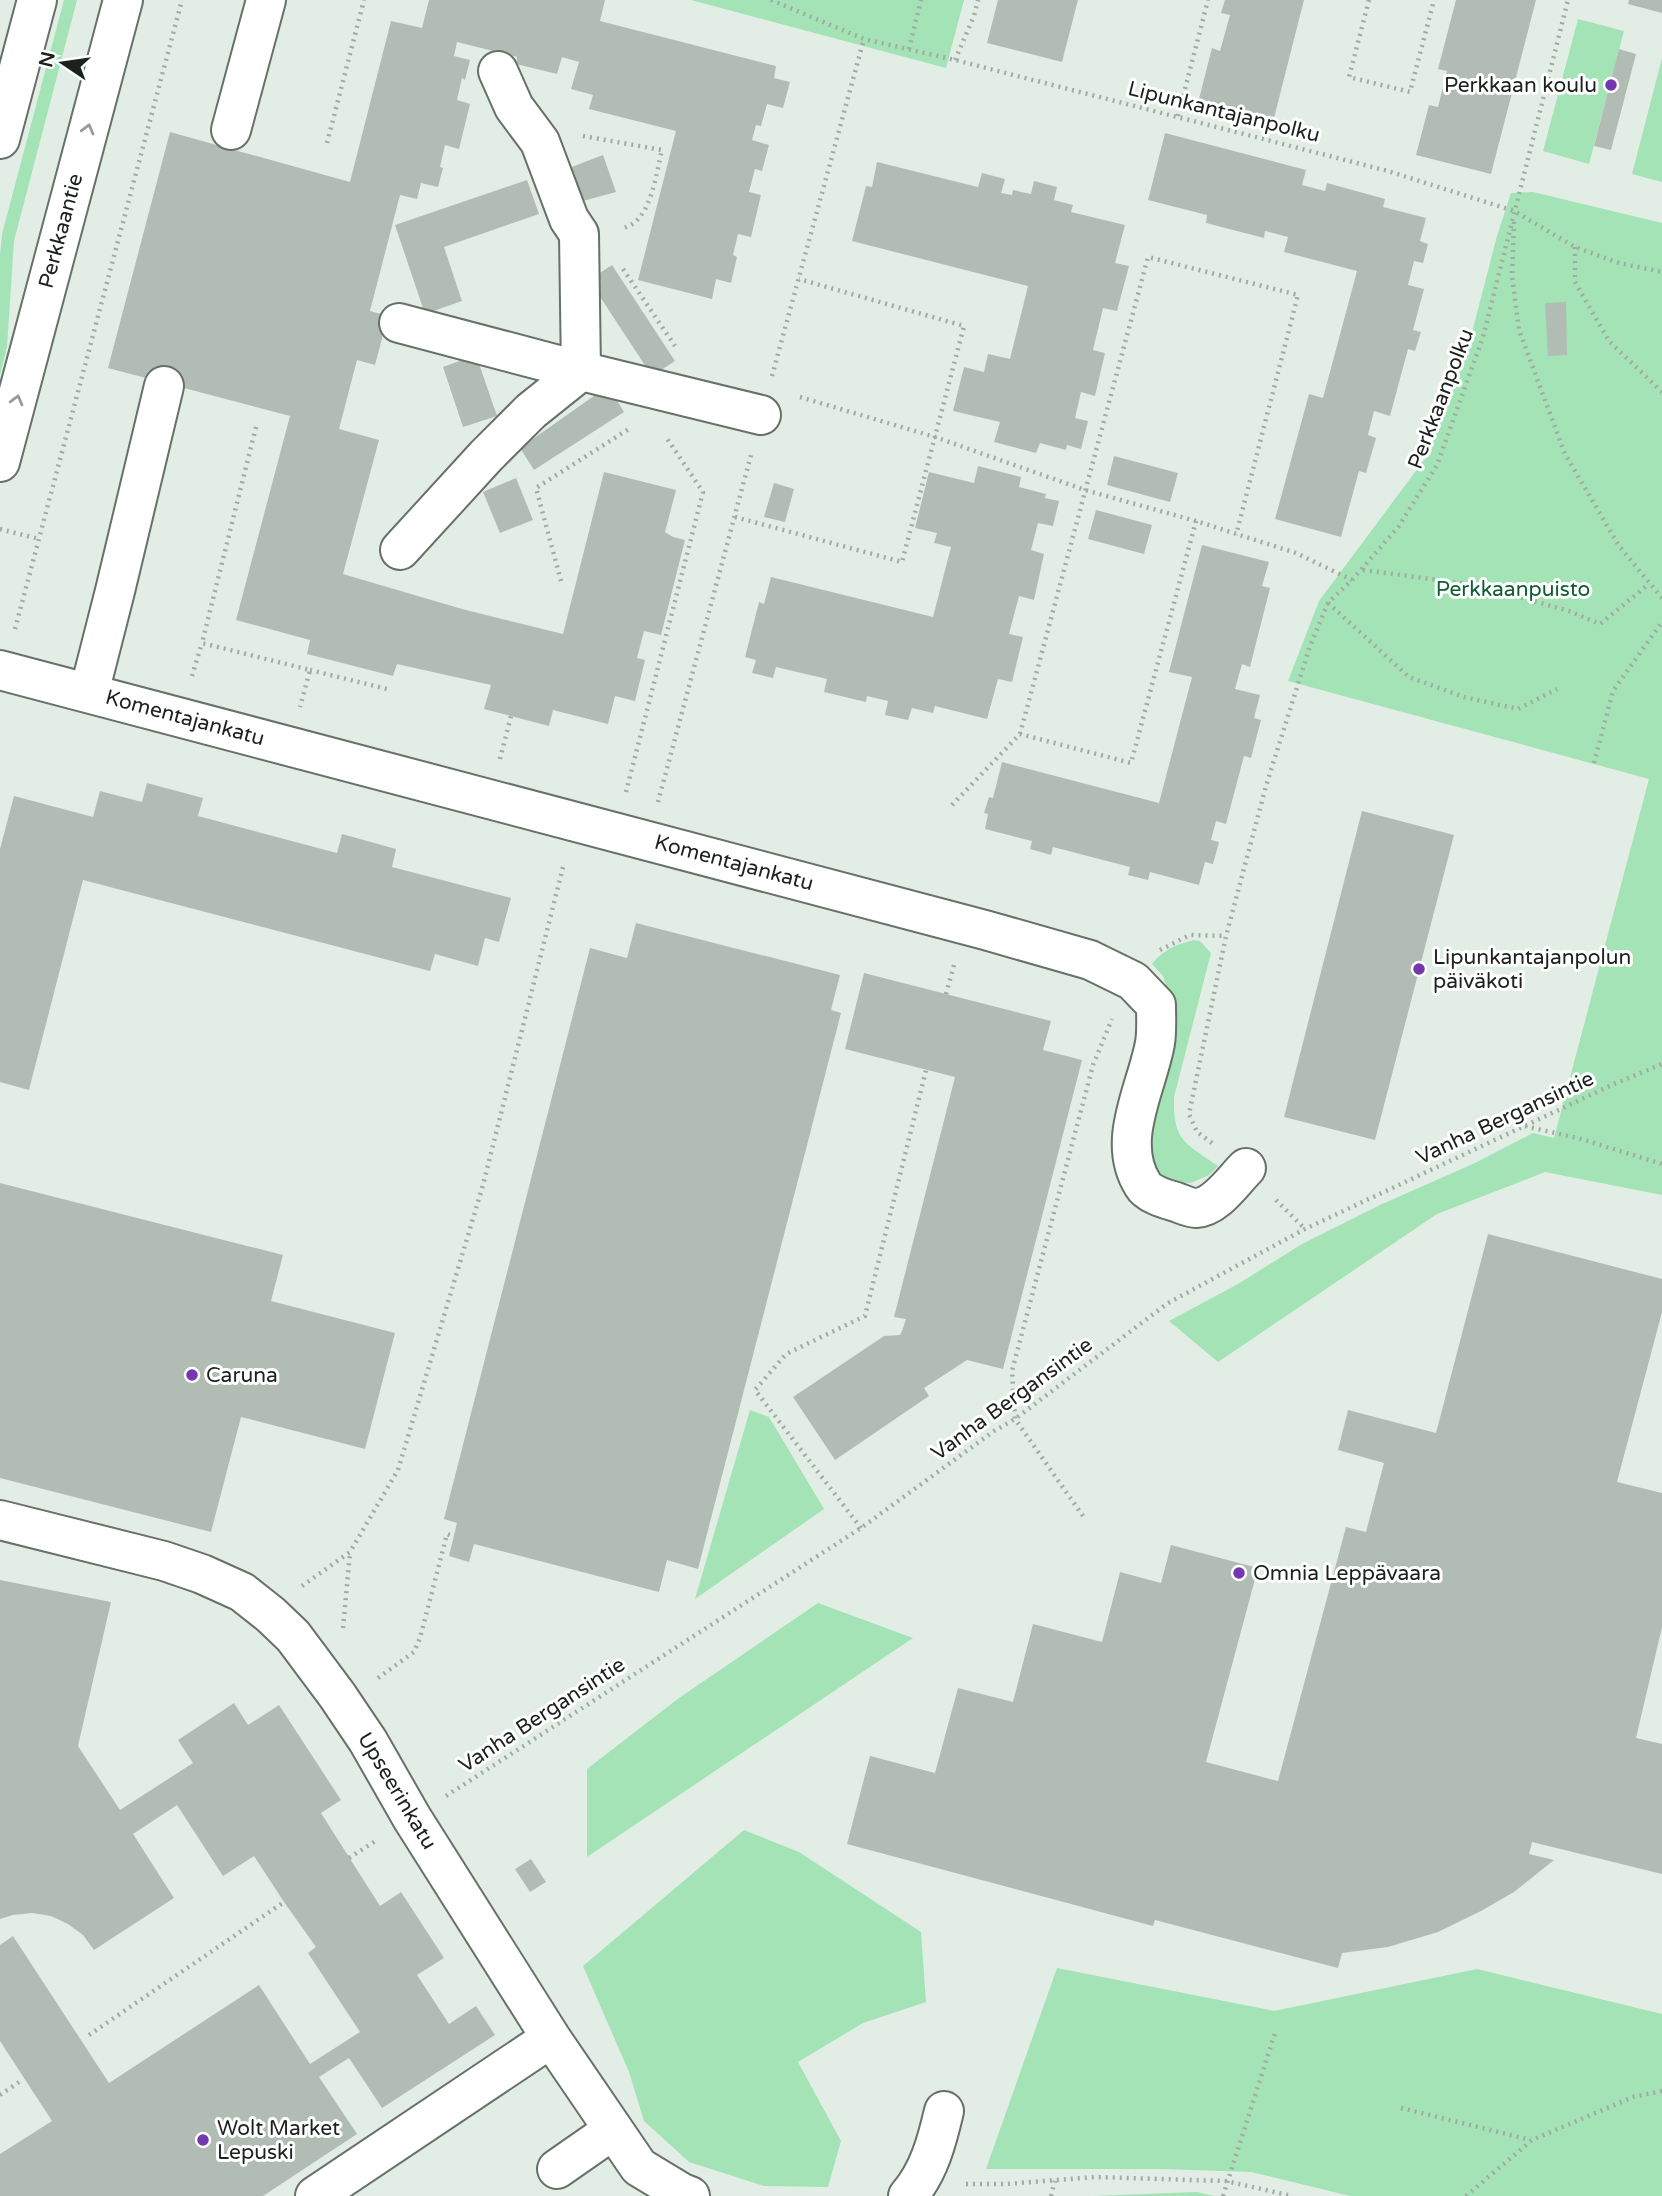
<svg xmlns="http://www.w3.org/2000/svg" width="1662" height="2196" font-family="'Varela Round',sans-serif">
<rect width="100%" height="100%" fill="#e2eee5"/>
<!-- green -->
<path fill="#a3e3b6" d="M64,0H77L14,241L7,347L0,375V255L2,234Z
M691,0H964L946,68Z
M1578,19L1624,31L1589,164L1543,151Z
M1662,58V182L1632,174Z
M1533,192L1662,223V1195L1545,1172L1437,1214L1218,1362L1169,1321L1238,1284L1302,1244L1380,1205L1475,1163L1533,1133L1554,1138L1649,779L1288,681L1319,601L1427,456L1470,340L1497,236L1511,193Z
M1194,940L1200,941L1211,953L1174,1097C1173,1141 1184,1142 1218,1166L1209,1175L1191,1183L1174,1182L1159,1174L1149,1160V1113L1172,1004L1163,976L1152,964C1164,949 1176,945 1194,940Z
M750,1410L769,1417L824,1509L695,1599Z
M818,1603L913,1638L587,1857V1769L679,1698Z
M744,1830L799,1852L921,1932L926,2002L863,2023L798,2062L841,2141L828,2187L764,2186L689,2162L644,2121L629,2072L583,1966Z
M1057,1968L1274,2011L1477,1969L1662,2014V2196H1350L1251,2172L1163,2169H986Z
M1197,2192L1214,2196H1093Z"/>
<!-- building -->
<path fill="#b1bdb4" d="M429,0H605L600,21L776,66L774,78L790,82L783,108L767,104L761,126L756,125L752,140L769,145L762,171L755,169L749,192L761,195L751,237L738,234L733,255L737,257L731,283L716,279L712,299L638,280L676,131L589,109L593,95L571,89L579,62L562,57L557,74L516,64L517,57L457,42L454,56L470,60L465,80L462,78L457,100L470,104L459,149L445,145L440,167L443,168L438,187L421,183L417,199L400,195L370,311L388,316L375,365L357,360L339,429L379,440L343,574L462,609L563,634L604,472L676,490L665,532L673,537L685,540L661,635L644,631L637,658L645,660L635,701L615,696L608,724L553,710L549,726L484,709L491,685L397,664L393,676L307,654L310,640L236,620L290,416L108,368L170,132L350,182L391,21L422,28Z
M998,0H1078L1062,62L987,43Z
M1225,0H1304L1274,118L1199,99L1212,48L1220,51L1230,15L1221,13Z
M1456,0H1536L1491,174L1416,155L1429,105L1438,107L1447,71L1438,69Z
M1629,0H1662V13L1628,4Z
M1619,49L1636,54L1611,150L1594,146Z
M1165,133L1306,170L1302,185L1325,191L1327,183L1385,199L1383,207L1426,218L1420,241L1428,244L1423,263L1414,261L1408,285L1424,289L1413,330L1421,332L1415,351L1408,349L1390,416L1374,411L1368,435L1376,438L1366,473L1359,471L1341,537L1275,519L1309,394L1323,398L1357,271L1284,252L1288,237L1265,231L1264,238L1206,223L1207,215L1148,200Z
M603,155L616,192L579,202L569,168Z
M877,162L978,187L982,173L1005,179L1001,193L1012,195L1013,190L1031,194L1034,181L1057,187L1054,200L1073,205L1071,212L1125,225L1115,263L1129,266L1117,311L1103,308L1093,350L1105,353L1095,396L1081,392L1075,418L1088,421L1081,449L1067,445L1066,450L1040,443L1036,453L994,442L1000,422L953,411L964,367L984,372L988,354L1010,359L1028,286L852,241L866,186L872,187Z
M527,180L539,214L444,247L462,301L425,314L395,225Z
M612,265L675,361L652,376L589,280Z
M1566,302L1567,355L1548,356L1545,303Z
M476,355L497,416L463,427L443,367Z
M608,386L624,412L534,470L520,448Z
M1114,456L1178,473L1170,502L1107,485Z
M978,466L1021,477L1019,487L1046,494L1045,498L1059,501L1053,526L1038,523L1031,550L1044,554L1034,600L1019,596L1009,634L1023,637L1012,682L998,679L987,719L935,706L933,713L912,708L908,720L885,715L888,701L867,696L866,702L824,692L827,679L776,667L773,678L752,673L756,660L745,657L759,602L764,604L771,577L933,617L951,547L934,543L937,533L915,528L929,472L974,483Z
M516,478L533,520L500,533L483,492Z
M774,483L794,489L785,522L764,517Z
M1096,510L1152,525L1144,554L1088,539Z
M1202,545L1269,562L1262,586L1270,588L1250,667L1242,664L1235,689L1260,695L1254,718L1261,720L1251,758L1244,756L1226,824L1216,821L1211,840L1219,842L1213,864L1205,862L1199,885L1150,872L1148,880L1128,875L1130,867L1053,847L1051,855L1030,849L1032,841L985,829L988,814L984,813L989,797L993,798L1002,762L1159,803L1192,677L1169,672Z
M147,783L203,798L198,816L337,853L342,834L396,849L392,867L511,898L499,942L485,938L478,966L435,954L430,971L83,880L29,1090L0,1082V849L14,796L93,817L100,791L142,802Z
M1362,811L1454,835L1375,1140L1284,1117Z
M636,923L840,975L831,1010L841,1013L698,1569L667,1560L659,1592L474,1544L469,1562L449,1556L457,1523L444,1519L590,948L627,958Z
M864,973L1051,1021L1043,1050L1082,1060L1003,1369L967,1360L924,1388L929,1396L835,1460L793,1397L884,1336L900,1335L902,1331L906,1319L894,1317L955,1077L845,1049Z
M0,1183L283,1255L271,1301L395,1333L365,1449L241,1417L211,1532L0,1478Z
M1488,1234L1662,1279V1312L1617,1482L1662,1493V1627L1636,1738L1662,1744V1874L1532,1842L1529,1854L1554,1860L1514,1892L1481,1911L1438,1932L1388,1947L1342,1953L1338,1968L1155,1920L1153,1926L847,1844L870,1756L935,1773L958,1688L1013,1702L1033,1624L1102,1642L1120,1572L1161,1583L1171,1545L1258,1568L1206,1762L1278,1781L1346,1527L1366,1532L1384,1463L1338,1450L1348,1410L1436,1433Z
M0,1580L111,1602L78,1746L120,1810L193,1763L178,1740L234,1703L248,1725L279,1705L341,1800L321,1813L380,1906L401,1892L444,1958L417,1975L449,2024L476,2006L495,2035L382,2108L349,2058L319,2077L357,2134L263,2196H0V2154L52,2121L0,2041V1945L13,1936L109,2083L259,1985L310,2064L360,2032L308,1953L316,1947L284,1902L254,1856L223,1876L177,1805L133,1834L174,1898L94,1950L83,1935L68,1924L51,1916L32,1913L13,1915L0,1919Z
M531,1859L546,1882L530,1892L515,1869Z"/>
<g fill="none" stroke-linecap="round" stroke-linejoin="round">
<!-- minor casing -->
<g stroke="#677169" stroke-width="42">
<path id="minor" d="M231,130L266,0
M399,323L581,371L761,415
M400,550L486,456L531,411L581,371L579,234L569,219L540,142L514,107L498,71
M0,670L985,930L1090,960L1133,981L1156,1005C1156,1018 1157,1031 1155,1043C1147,1088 1115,1141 1143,1185C1148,1194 1166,1199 1176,1202C1182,1204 1190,1208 1196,1208C1216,1207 1233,1181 1246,1168
M89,693L115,591L164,386
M0,1520L164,1561L202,1574L242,1592L271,1615L293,1636L337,1695L368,1741L412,1818L551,2038L639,2167L682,2193L690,2196
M557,2169L613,2130
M315,2196L551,2038
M908,2196C929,2172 937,2141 944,2111"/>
</g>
<!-- major casing -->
<g stroke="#677169" stroke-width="42">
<path id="major" d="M0,139L37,0
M0,462L123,0"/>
</g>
<!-- path -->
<path stroke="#a1aba4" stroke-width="4.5" stroke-dasharray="2 5" stroke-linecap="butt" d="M771,0L864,39L955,60L1388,171L1514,211L1575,247L1619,263L1662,272
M1369,0L1349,77L1410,92L1434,0
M909,49L921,0
M955,60L974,16L978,0
M1178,116L1208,0
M583,136L662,150C656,173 651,224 622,228
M327,143L364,0
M1514,222L1512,276L1519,330L1565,454L1619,546L1662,598
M1575,247V282L1609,341L1662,392
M623,269L677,349
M772,376L864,39
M800,397L935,437L1085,490L1196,521L1296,553L1352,580
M256,427L202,643L310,670L300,707
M735,517L902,562L964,326L799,279
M0,529L39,539
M1363,570L1476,585L1569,611L1600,624L1649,584
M561,581L536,488L632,427
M1328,603L1409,677L1464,697L1518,709L1557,689
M15,629L182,0
M310,670L387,689
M192,676L202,643
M1020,734L1148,257L1298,295L1236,535
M500,759L511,716
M1594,763L1613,691L1662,622
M626,792L703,492L666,437
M658,802L751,455
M952,805L1020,734L1131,763L1196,521
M1160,950L1190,935L1226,936
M946,994L954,965
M1525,1126L1581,1139L1662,1164
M1212,1143L1197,1132L1189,1114L1226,936L1266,786L1310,646L1328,603L1352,580L1399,526L1437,465L1483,337L1568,0
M1276,1200L1305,1229
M1083,1516L1015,1419L1012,1371L1093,1065L1112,1019
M861,1528L755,1390L786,1354L865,1316L926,1070
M302,1586L350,1552L398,1470L483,1185L564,863
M343,1628L350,1553
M378,1678L414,1652L420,1638L447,1534L454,1537
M446,1796L861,1528L994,1431L1015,1419L1168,1303L1305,1229L1614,1084L1662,1064
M349,1858L377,1840
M89,2035L284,1902
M0,2095L19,2082
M1401,2108L1531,2140
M966,2184H1006L1095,2177L1226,2181L1292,2196
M1051,2196L1055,2181
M1223,2196L1275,2033
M1466,2196L1532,2140L1633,2097L1662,2091"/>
<!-- minor -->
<use href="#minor" stroke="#fff" stroke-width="38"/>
<!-- major -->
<use href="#major" stroke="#fff" stroke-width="38"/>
</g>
<!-- one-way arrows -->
<defs><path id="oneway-chevron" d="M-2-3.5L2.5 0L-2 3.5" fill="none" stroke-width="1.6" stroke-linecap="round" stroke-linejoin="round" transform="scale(1.75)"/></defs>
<g stroke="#999b99">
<use href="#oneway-chevron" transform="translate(88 129) rotate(-75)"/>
<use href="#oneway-chevron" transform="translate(17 400) rotate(-75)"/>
</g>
<!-- markers -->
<g fill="#7437ad" stroke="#fff" stroke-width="2.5">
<circle cx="1611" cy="85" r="7"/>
<circle cx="1419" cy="969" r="7"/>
<circle cx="192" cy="1375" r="7"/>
<circle cx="1239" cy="1573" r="7"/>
<circle cx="203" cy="2140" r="7"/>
</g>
<g text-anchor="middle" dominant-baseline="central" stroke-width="6" stroke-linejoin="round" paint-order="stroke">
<!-- poi labels -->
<g font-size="21" fill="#1c211d" stroke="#fff" text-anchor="start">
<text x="1597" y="85" text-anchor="end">Perkkaan koulu</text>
<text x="1433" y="957">Lipunkantajanpolun<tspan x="1433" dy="24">päiväkoti</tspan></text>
<text x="206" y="1375">Caruna</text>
<text x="1253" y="1573">Omnia Leppävaara</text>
<text x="217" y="2128">Wolt Market<tspan x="217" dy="24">Lepuski</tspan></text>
</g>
<!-- street labels -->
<g font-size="21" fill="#1c211d" stroke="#fff">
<text transform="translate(1224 112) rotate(14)">Lipunkantajanpolku</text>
<text transform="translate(61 231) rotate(-75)">Perkkaantie</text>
<text transform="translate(1441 399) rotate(-69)">Perkkaanpolku</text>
<text transform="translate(185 718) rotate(15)">Komentajankatu</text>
<text transform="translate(734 863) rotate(15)">Komentajankatu</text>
<text transform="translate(1505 1118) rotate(-25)">Vanha Bergansintie</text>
<text transform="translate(1012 1399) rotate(-36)">Vanha Bergansintie</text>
<text transform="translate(542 1715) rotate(-33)">Vanha Bergansintie</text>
<text transform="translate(397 1791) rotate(59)">Upseerinkatu</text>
</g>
<!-- park labels -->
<g font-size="21" fill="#105c33" stroke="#fff">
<text x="1513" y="589">Perkkaanpuisto</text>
</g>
</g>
<!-- north arrow -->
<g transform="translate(63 63) rotate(283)" stroke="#ffffff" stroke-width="5" paint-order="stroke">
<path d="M0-5L12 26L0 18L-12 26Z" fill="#1c211d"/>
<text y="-10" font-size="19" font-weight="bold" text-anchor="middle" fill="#1c211d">N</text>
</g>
</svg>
